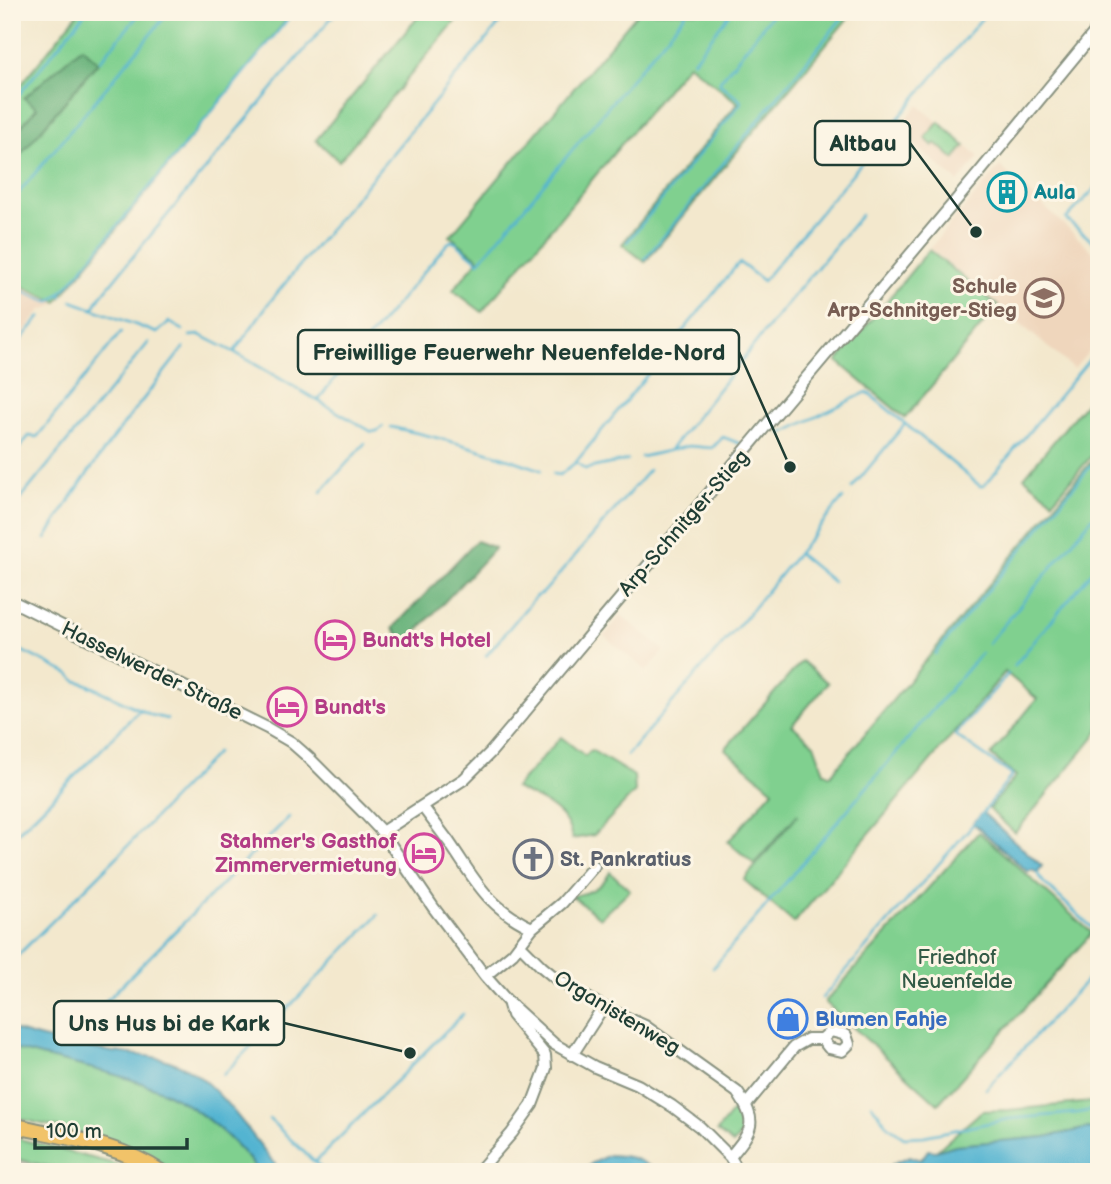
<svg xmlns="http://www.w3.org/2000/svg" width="1111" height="1184" font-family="'Balsamiq Sans',sans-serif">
<rect width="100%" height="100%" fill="#fcf5e5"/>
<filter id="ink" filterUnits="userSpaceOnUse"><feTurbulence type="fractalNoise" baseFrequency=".0143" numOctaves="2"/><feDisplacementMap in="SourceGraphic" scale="14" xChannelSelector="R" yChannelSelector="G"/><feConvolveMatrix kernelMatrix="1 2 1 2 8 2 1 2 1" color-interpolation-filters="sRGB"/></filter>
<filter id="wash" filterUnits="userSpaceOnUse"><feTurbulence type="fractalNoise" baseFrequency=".00686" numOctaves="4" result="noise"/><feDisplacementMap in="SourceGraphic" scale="28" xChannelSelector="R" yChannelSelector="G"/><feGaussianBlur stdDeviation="1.57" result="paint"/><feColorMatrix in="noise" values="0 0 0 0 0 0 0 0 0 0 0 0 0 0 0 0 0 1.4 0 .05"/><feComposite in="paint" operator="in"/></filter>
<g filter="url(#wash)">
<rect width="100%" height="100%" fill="#f3e8cd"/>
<!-- built -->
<path fill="#efd6bc" d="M918,105L979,157L958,182L897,129Z
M1000,166L1099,257V339L1074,369L930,248Z
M12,282L57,302L48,308L42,309L12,347Z
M621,615L664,650L647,671L604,636Z"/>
<!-- industrial -->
<path fill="#cdc2b9" d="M12,1147L108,1172H12Z"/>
<!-- green -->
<path fill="#80d08f" stroke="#508662" stroke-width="2" d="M79,12H293L57,302L12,282V165L98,62L25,97L37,108L12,137V96Z
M422,12H463L339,161L316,140Z
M638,12H853L645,262L622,244L738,103L688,64L482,312L453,290L479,259L450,236Z
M939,122L965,146L954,159L936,143L933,146L925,138Z
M929,250L998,306L905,418L837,361Z
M1088,400L1099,410V447L1053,501L1024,477Z
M1099,452V731L1015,833L989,809L1016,776L991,755L1037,699L1005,672L794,923L744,880L798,814L754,864L728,842L773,790L725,749L802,661L828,683L792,725L814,744L824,772L830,776Z
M561,737L585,756L591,750L634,776L635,792L594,835L572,839C568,808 538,800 515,788Z
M979,832L1092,933L938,1104L825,1002Z
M610,872L630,890L600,918L572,896C589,893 602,888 610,872Z
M12,1048C61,1063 118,1071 164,1092C199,1108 237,1141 259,1172H176L141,1151L102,1138L12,1117Z
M1099,1097V1134L1088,1128L1045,1137L956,1145L936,1151L982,1111L1009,1110L1091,1102Z
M733,1111L743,1132L733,1144L717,1131Z
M12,1137L126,1167L134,1172H72L12,1158Z"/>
<!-- forest -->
<path fill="#68b27a" stroke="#447857" stroke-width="2" d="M82,47L98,62L12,165V137L37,108L24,98Z
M476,541L495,548L406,643L393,628Z"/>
<!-- water -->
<path fill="#52b4d1" stroke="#387882" stroke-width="2" d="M983,813L1042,866L1037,873L1032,870L1028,872L973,823Z
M12,1029C43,1040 76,1046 107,1051C138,1056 163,1054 191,1071C222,1090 257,1142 281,1172H259C237,1141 199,1108 164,1092C118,1071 61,1063 12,1048Z
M1089,1128L1099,1134V1172H892V1164L910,1156L921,1160L928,1150L936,1151L956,1145L1045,1137Z
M609,1155C631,1156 639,1158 657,1172H584L592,1163Z"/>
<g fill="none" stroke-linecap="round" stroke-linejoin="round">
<!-- stream -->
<path stroke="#52b4d1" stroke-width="2.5" d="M100,61L141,12
M693,61L731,12
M12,103L86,12
M1099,184L1066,219L1096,244H1099
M12,201L169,12
M627,242L741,103L740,100L720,84V81L774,12
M645,259L847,12
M12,287L46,301H51L59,294L62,296
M59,294L67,287L294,12
M72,301L157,333L169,322L183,330
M93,309L100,297L126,265L336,12
M190,336L200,335L234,352L372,432L377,431L383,426
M12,350L41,316
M234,352L268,304L509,12
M318,401L327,388L447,244L451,241L456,243L479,262L687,12
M391,427C443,438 492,452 541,470
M781,434L867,392L980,486H984L1099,348
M670,450L785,306L861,215
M12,457L29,436L37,437L121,332
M641,457L689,446L712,448L723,437L741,444
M576,462L585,469L628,460
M553,474L560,475L576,462L737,265L740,263L763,281L987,12
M852,488L905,424
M321,492L365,443
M12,509L149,342
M46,539C85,470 136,409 184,347
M799,554L833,582
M988,644L1099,510
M12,646L69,674L76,681L84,683L151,715L167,719
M935,654L1099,456
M486,656L536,596L543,593L649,470
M1014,666L1099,563
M627,755L740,624L843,498
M12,838L98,753L140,709
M1037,873L1044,883L1099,934
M12,961L118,856L217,752
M713,968L981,653
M822,998L983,813L1012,775L955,735L1008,674
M80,1027L289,817
M223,1075L378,915
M986,1089L1099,967
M871,1104L888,1126L904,1137L924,1136L1009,1119L1077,1113L1094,1110L1099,1107
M269,1119L325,1172
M315,1162L463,1014"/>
</g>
</g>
<g filter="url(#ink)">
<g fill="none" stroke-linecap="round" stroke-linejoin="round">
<!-- minor casing -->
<g stroke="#899280" stroke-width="14">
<path id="minor" d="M12,601L267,728L291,742L308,757L365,814L382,832L433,907L485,976L508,1002L554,1044L595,1067L638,1085L672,1106L700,1127L730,1157L739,1172
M422,806C431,818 440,830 449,842C476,881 486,906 532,928
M382,832L464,779L490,753L979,173L1099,27
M520,945L542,967L559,981L603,1007L645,1026L737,1092C759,1123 752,1130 730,1157
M485,976L513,953L532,928L562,903L594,866
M572,1055L603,1007
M746,1105L794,1047L808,1039H822L831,1031L846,1035L849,1044L842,1051L829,1048L822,1039
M478,1172L512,1133L532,1105L546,1068L545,1055L512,1015L509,1005"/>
</g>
<!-- major casing -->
<g stroke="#899280" stroke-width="18">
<path id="major" d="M12,1125C62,1137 117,1143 161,1172"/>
</g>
<!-- minor -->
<use href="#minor" stroke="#fff" stroke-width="10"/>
<!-- major -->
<use href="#major" stroke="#f1c369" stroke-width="14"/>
</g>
</g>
<!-- icons -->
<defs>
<g id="building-ring" transform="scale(2.0125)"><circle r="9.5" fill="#fcf5e5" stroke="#0f9aa8" stroke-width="1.5"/><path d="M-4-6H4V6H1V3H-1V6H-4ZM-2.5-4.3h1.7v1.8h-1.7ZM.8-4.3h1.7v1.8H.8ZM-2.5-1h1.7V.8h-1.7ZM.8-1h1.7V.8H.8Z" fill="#0f9aa8"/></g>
<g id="school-ring" transform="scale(2.0125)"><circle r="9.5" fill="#fcf5e5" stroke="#8d6e63" stroke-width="1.5"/><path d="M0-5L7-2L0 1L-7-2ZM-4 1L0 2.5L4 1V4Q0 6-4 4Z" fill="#8d6e63"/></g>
<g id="hotel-ring" transform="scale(2.0125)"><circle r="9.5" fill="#fcf5e5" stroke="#d1479c" stroke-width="1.5"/><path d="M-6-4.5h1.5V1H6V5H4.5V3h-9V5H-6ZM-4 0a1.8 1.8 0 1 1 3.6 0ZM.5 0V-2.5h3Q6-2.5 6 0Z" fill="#d1479c"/></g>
<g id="church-ring" transform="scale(2.0125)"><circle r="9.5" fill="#fcf5e5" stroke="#6b7280" stroke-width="1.5"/><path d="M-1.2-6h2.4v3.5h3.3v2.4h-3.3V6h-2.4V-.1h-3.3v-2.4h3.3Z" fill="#6b7280"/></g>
<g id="shop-ring" transform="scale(2.0125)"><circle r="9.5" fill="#fcf5e5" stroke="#3f7fe0" stroke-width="1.5"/><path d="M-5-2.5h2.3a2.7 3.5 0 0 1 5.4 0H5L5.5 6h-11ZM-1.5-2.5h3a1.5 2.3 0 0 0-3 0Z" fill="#3f7fe0"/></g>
</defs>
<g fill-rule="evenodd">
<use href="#building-ring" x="1007" y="192"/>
<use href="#school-ring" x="1044" y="298"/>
<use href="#hotel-ring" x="335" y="640"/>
<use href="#hotel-ring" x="287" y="707"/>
<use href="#hotel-ring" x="424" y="853"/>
<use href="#church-ring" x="533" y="859"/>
<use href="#shop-ring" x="788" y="1019"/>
</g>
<g text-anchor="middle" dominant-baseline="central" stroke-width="6" stroke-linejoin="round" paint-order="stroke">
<!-- culture labels -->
<g font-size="21" font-weight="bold" fill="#0d838f" stroke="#fcf5e5" text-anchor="start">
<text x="1034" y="192">Aula</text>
</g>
<!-- education labels -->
<g font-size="21" font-weight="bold" fill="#785e54" stroke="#fcf5e5" text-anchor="end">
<text x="1017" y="286">Schule<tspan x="1017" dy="24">Arp-Schnitger-Stieg</tspan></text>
</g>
<!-- street labels -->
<g font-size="21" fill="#1f3d34" stroke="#fcf5e5">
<text transform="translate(684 523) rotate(-49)">Arp-Schnitger-Stieg</text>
<text transform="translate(152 671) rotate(26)">Hasselwerder Straße</text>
<text transform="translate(617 1013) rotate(31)">Organistenweg</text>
</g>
<!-- hotel labels -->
<g font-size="21" font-weight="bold" fill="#b23c85" stroke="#fcf5e5" text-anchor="start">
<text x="362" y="640">Bundt's Hotel</text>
<text x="314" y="707">Bundt's</text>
<text x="397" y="841" text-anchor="end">Stahmer's Gasthof<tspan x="397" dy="24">Zimmervermietung</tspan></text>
</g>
<!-- worship labels -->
<g font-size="21" font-weight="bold" fill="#5b616d" stroke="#fcf5e5" text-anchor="start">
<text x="560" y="859">St. Pankratius</text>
</g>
<!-- park labels -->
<g font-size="21" fill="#325a46" stroke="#fcf5e5">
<text x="957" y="957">Friedhof<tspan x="957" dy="24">Neuenfelde</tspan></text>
</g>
<!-- shop labels -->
<g font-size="21" font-weight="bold" fill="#366cbe" stroke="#fcf5e5" text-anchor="start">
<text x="815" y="1019">Blumen Fahje</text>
</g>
</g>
<!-- callouts -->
<path fill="none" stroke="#1f3d34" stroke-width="2.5" d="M976 232L910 143M790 467L739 352M410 1053L284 1023"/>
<g fill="#1f3d34" stroke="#fcf5e5" stroke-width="2.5">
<circle cx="976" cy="232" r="7"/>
<circle cx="790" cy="467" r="7"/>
<circle cx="410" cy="1053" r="7"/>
</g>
<g fill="#fcf5e5" stroke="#1f3d34" stroke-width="2.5">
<rect x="815" y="121" width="95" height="44" rx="7"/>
<rect x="298" y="330" width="441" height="44" rx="7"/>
<rect x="54" y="1001" width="230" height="44" rx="7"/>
</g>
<g font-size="23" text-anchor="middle" font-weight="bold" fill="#1f3d34">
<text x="863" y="151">Altbau</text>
<text x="519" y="360">Freiwillige Feuerwehr Neuenfelde-Nord</text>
<text x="169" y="1031">Uns Hus bi de Kark</text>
</g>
<!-- margin -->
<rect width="1111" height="1184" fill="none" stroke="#fcf5e5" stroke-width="42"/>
<!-- scale -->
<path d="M35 1138v10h152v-10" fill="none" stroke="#1f3d34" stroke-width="3.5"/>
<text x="46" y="1138" font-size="21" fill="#1f3d34" stroke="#fcf5e5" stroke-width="5" paint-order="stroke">100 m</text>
</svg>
